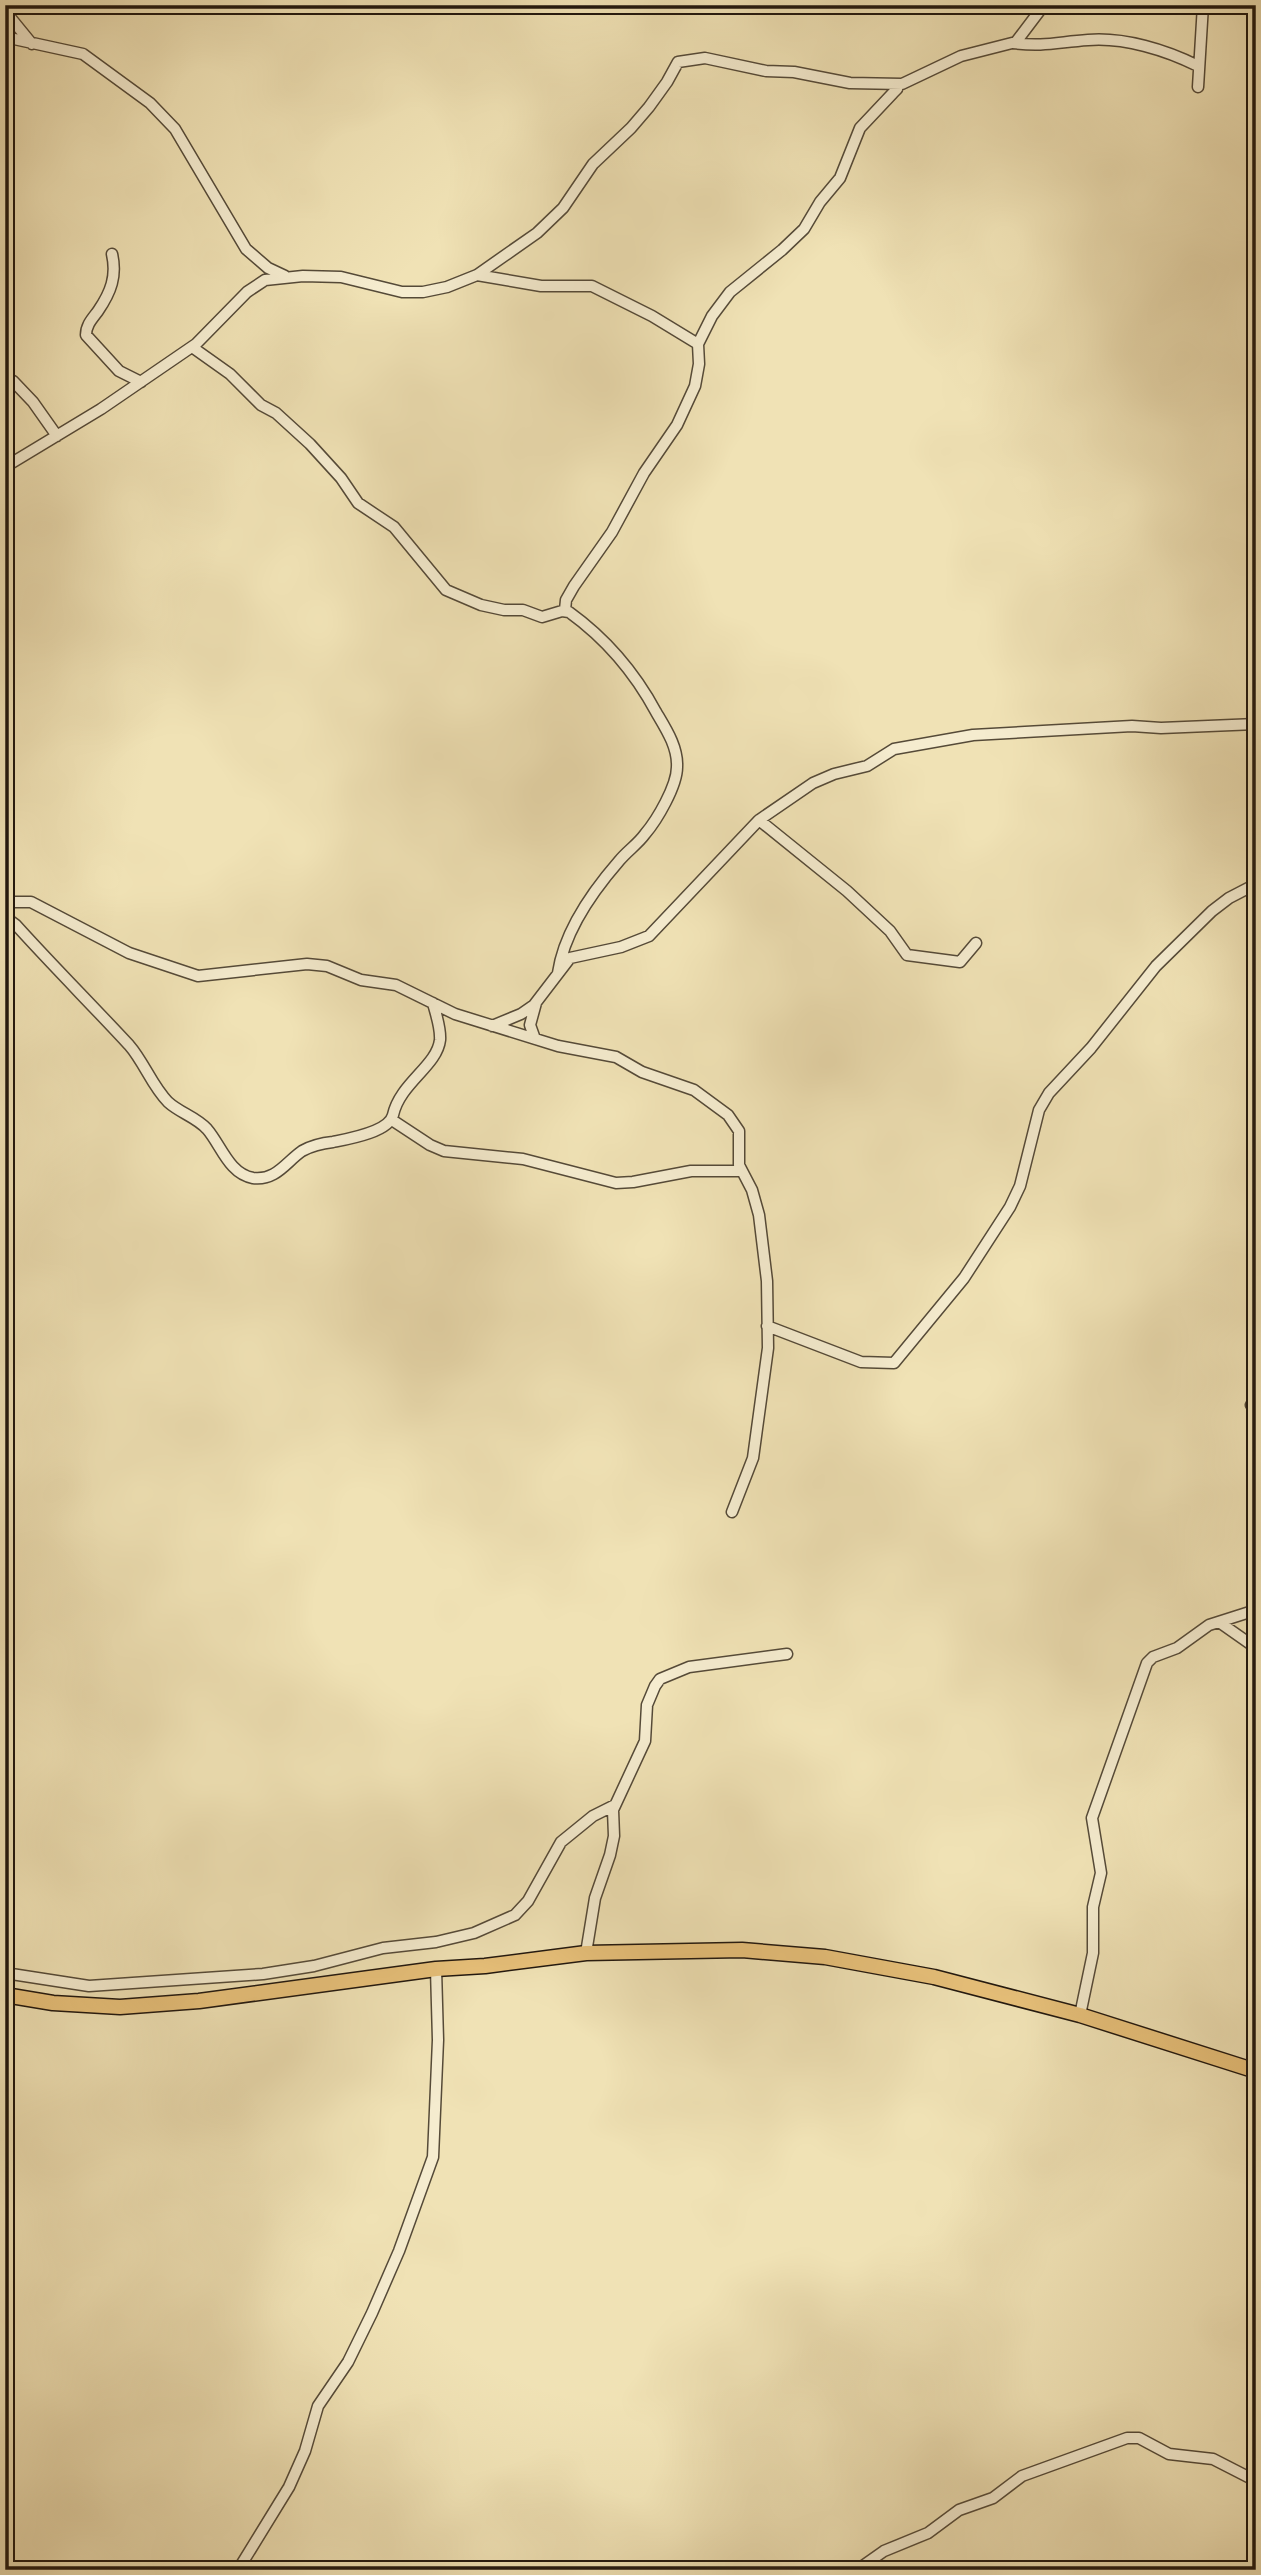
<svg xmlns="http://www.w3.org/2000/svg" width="1261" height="2575" font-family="'Libre Bodoni',serif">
<rect width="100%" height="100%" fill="#f0e2b5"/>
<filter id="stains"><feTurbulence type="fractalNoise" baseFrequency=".00286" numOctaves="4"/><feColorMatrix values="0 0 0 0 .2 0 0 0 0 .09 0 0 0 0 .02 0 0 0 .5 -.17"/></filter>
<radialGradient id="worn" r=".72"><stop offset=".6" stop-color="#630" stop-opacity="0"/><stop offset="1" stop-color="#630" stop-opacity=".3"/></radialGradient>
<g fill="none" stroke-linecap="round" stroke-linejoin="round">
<!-- minor casing -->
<g stroke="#554a38" stroke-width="13">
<path id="minor" d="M5,11L32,44
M5,37L83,54L150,103L175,129L246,249L268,268L285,276
M1013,43C1044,47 1058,42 1088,40C1124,37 1166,50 1198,66
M1198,87L1203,5
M112,254C117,276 111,292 98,311C92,319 86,325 86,335L119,371L141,382
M477,275L541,286H592L652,316L698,344
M192,347L230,374L261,405L276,413L310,444L341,478L358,503L394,527L446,590L481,605L504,610H523L542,617L562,611L569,612C605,638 635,673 656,712C666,729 678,747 677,767C677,786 657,820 645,834C638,844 627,851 619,861C592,892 564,932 558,973
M13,381L33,402L57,436
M5,467L101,409L196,344L247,292L265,280L303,276L341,277L402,292H423L447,287L477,275L537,233L563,208L593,164L631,128L649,107L667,82L678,62L705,58L766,71L794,72L850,83L902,84L961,56L1016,42L1044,5
M565,610L566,600L574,586L612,532L644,473L677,425L695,386L699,364L698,344L712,316L730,292L782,250L804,229L820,202L840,178L860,128L893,93L897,89L894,85
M759,820L847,891L890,931L907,955L960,962L976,943
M5,902H31L129,953L198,976L307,964L327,966L361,980L396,985L455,1014L558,1046L616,1057L642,1072L694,1090L728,1115L739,1131V1165L752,1190L759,1215L767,1281L768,1348L753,1458L732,1512
M5,917L16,925C53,966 92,1005 129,1045C144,1062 152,1086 168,1102C180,1113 196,1117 207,1129C221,1145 229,1174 253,1178C276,1181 286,1162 302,1151C311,1146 323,1143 333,1142C348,1139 389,1132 393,1115C400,1083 437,1066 440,1040C441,1028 436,1015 433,1003
M492,1026L521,1014L534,1005L570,958L621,947L649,936L759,820L813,783L834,774L867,766L894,749L973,735L1132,726L1161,728L1256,724
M535,1039L530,1025L536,1003
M392,1120L430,1145L444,1151L523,1159L616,1183L633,1182L691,1171H741
M767,1326L861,1362L894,1363L964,1278L1010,1207L1020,1186L1039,1110L1049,1093L1091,1048L1156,966L1212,911L1229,898L1256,884
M1251,1405L1256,1402
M1219,1622L1256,1648
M586,1953L595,1898L610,1855L614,1836L613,1810L645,1741L647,1705L655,1686L660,1679L689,1667L787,1654
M5,1973L89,1986L263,1974L314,1966L383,1948L436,1942L474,1933L515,1915L528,1901L561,1842L593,1816L615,1805
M1080,2015L1093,1953V1907L1101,1873L1092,1818L1147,1663L1153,1657L1177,1648L1209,1625L1256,1610
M238,2570L289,2487L305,2451L318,2406L348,2362L372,2313L399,2251L433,2157L438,2040L436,1969
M857,2570L884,2551L928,2533L959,2510L993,2498L1022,2476L1127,2438H1139L1169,2454L1213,2459L1256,2481"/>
</g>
<!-- major casing -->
<g stroke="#21170e" stroke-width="17">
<path id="major" d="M5,1995L53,2003L120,2007L199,2001L436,1969L485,1966L586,1953L742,1950L825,1957L934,1977L1080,2015L1256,2071"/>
</g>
<!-- minor -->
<use href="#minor" stroke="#f5eccf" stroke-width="10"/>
<!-- major -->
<use href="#major" stroke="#e8c17a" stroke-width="14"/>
</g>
<!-- margin -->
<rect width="1261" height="2575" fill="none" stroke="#f0e2b5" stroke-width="28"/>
<rect x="7" y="7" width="1247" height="2561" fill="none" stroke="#21170e" stroke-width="3.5"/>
<rect x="14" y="14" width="1233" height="2547" fill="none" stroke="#21170e" stroke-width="2"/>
<rect width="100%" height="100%" filter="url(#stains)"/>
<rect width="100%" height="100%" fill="url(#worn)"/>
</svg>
